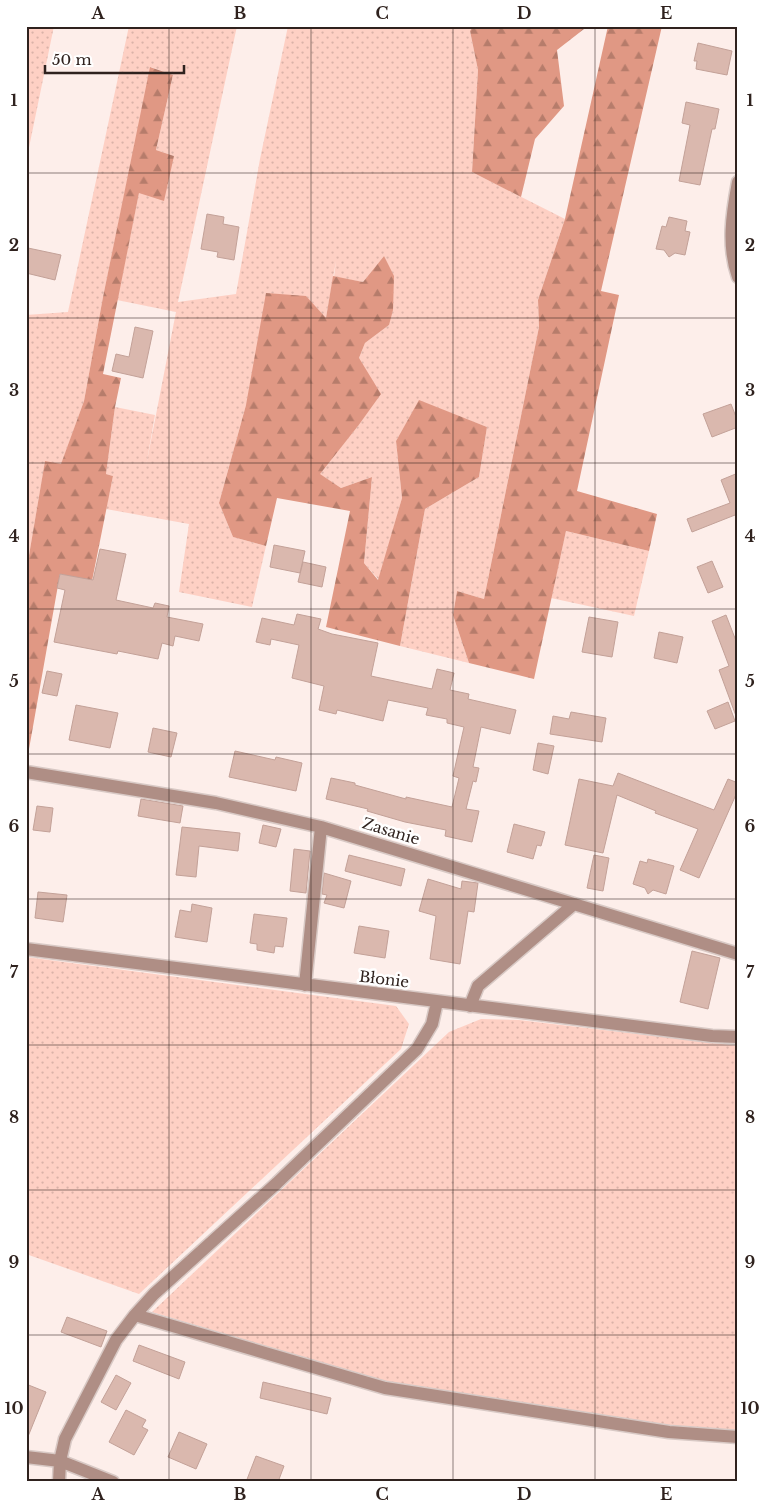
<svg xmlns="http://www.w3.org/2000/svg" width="764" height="1508" font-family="'Libre Baskerville',serif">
<defs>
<pattern id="grass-dots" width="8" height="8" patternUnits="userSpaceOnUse" patternTransform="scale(1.25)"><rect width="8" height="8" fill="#fed0c4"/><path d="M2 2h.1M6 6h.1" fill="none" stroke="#dab2a8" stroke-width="1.8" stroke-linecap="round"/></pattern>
<pattern id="forest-firs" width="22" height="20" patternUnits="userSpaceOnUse" patternTransform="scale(1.25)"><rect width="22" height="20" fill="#e09884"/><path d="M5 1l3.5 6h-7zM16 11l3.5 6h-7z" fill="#b67c6b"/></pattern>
</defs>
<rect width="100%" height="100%" fill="#fdeeea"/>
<!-- grass -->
<path fill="url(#grass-dots)" d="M26,26H54L26,162Z
M129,26H237L178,302L236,294L260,159L288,26H473L470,31L478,70L472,172L565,219L538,300L539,327L484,599L457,591L453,615L469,663L400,646L425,509L479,477L487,427L419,401L396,441L402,498L379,580L364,563L372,477L341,488L319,474L358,426L359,358L365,343L389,325L384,256L363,282L334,277L336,261L326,318L246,405L219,503L233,537L266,546L252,607L179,592L189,524L106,509L113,476L106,474L115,407L155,415L146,466L176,312L117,300L139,193L174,156L156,150L173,75L151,67L103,297L84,401L61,465L45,462L26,573V315L68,312Z
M566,531L649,551L634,616L551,598Z
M26,957L396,1006L409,1024L401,1049L139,1294L26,1254Z
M481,1019L519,1020L738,1046V1431L666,1426L382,1381L152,1312L449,1032Z"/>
<!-- forest -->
<path fill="url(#forest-firs)" d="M473,26H585L584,29L557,50L564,106L535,139L521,197L472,172L478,70L470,31Z
M608,26H662L601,291L619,295L577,491L657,514L649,551L566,531L534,679L469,663L453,615L457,591L484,599L539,327L538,300L565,219Z
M150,67L173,75L156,150L174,156L164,201L139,193L103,374L121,378L115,407L106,474L113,476L92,581L60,574L26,766V573L45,461L61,464L84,401L103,297Z
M384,256L394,276L393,310L389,325L365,343L359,358L381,394L358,426L320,474L341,488L372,477L364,563L378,580L402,498L396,441L419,400L487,427L479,477L425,509L400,646L326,627L350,511L277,498L266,546L233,537L219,503L246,405L266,293L306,296L326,318L333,276L363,282Z"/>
<!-- building -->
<path fill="#dab8ae" stroke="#c3a198" d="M698,43L732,51L727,75L696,69L697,61H694Z
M686,102L719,109L715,129H712L700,185L679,181L690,125L682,123Z
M207,214L224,217L223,224L239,227L234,260L217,257L218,252L201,249Z
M669,217L687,221L685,231L690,232L685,255L675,253L669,257L664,250L656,249L662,226L666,227Z
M28,248L61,255L55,280L26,273Z
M135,327L153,331L143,378L112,371L116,354L129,357Z
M731,404L738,422V427L712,437L703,414Z
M738,473V521L735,515L692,532L687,519L730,503L721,480Z
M274,545L305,551L300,573L270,567Z
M100,549L126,554L116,600L153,608L155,603L169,606L167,617L203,624L199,641L175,636L173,646L162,643L158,659L118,651L117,654L54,642L65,590L57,588L60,574L93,580Z
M712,561L723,587L708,593L697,567Z
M303,562L326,567L322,587L298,582Z
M297,614L321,619L318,629L332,634L378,643L371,676L432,689L437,669L454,673L450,690L469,694L468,699L516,710L510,734L481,727L473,767L479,768L476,782L473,781L466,809L479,811L472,842L445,836L446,830L405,822L367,811L368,809L326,799L331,778L355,783V785L406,799V797L452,807L459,778L453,776L464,727L447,723V719L426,715L428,708L388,700L383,721L337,710L336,714L319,710L324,686L292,678L299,645L271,639L270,645L256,642L262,618L294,625Z
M726,615L738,646V715L736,716L719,670L729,666L712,621Z
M589,617L618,622L612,657L582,652Z
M659,632L683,637L677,663L654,658Z
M47,671L62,674L57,696L42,693Z
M728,702L735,721L715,729L707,711Z
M76,705L118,713L110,748L69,740Z
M571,712L606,718L602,742L550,734L553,716L569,719Z
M153,728L177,733L171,757L148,752Z
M538,743L554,746L548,774L533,770Z
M235,751L275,760L276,757L302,763L296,791L229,777Z
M618,773L714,810L728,779L738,783V790L699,878L680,870L698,829L655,813L656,811L617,795L603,853L565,845L579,779L613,786Z
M141,799L183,806L180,823L138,816Z
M37,806L53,808L50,832L33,830Z
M514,824L545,832L541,846L537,845L533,859L507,852Z
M263,825L281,829L276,847L259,843Z
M182,827L240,833L238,851L199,846L196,877L176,875Z
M294,849L310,851L306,893L290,891Z
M349,855L405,869L401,886L345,871Z
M594,855L609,858L603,891L587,888Z
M648,859L674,866L666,894L653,890L648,894L645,888L633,884L640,861L647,863Z
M324,873L351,881L344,908L324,903L327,895L322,894Z
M428,879L461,889L462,881L478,883L474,912L468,911L460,964L430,959L436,916L419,911Z
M38,892L67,895L63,922L35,918Z
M192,904L212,908L207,942L175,937L180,910L191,912Z
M254,914L287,918L283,947L275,946L274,953L257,950V944L250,943Z
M359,926L389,931L385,958L354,953Z
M692,951L720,958L708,1009L680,1002Z
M67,1317L107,1331L101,1347L61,1332Z
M139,1345L185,1362L179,1379L133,1361Z
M116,1375L131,1383L116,1410L101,1402Z
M263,1382L331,1398L327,1414L260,1398Z
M26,1384L46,1392L27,1439H26Z
M126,1410L146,1420L142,1427L148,1430L134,1455L109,1442Z
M179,1432L207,1444L196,1469L168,1457Z
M256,1456L284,1466L278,1482H246Z"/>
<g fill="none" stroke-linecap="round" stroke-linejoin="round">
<!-- minor casing -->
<g stroke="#d8c9c5" stroke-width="15">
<path id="minor" d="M738,182C732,214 727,246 738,277
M26,772L216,803L321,827L738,954
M26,949L712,1036L738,1037
M305,985L321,827
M470,1006L478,986L574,904
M135,1315L385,1388L669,1432L738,1437
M26,1457L60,1461L113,1482
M59,1482L60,1461L65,1439L116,1340L135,1315L154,1294L277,1183L417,1049L432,1024L437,1002"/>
</g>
<!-- minor -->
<use href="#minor" stroke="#af8e85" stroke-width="12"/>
</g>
<!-- grid -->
<path fill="none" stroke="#2f221e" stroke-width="1" stroke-opacity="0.55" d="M169,26V1482M311,26V1482M453,26V1482M595,26V1482M26,173H738M26,318H738M26,463H738M26,609H738M26,754H738M26,899H738M26,1045H738M26,1190H738M26,1335H738"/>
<g text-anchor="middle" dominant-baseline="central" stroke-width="5" stroke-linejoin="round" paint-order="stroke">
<!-- street labels -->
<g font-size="15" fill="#2f221e" stroke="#fff">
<text transform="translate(391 831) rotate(17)">Zasanie</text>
<text transform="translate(384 979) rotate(7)">Błonie</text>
</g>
</g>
<!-- border -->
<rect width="764" height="1508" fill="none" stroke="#ffffff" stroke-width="55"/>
<!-- scale -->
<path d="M45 65v8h139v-8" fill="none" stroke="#2f221e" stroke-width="2.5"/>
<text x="52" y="65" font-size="15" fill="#2f221e" stroke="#ffffff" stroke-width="4" paint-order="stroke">50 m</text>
<rect x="28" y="28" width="708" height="1452" fill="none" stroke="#2f221e" stroke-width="2"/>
<g font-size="16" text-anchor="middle" font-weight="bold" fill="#2f221e">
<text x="98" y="19">A</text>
<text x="240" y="19">B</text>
<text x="382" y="19">C</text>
<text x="524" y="19">D</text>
<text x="666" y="19">E</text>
<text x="14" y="106">1</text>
<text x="750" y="106">1</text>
<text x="14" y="251">2</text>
<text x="750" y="251">2</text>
<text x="14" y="396">3</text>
<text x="750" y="396">3</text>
<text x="14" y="542">4</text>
<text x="750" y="542">4</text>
<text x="14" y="687">5</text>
<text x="750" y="687">5</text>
<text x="14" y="832">6</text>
<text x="750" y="832">6</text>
<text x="14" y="978">7</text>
<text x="750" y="978">7</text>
<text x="14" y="1123">8</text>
<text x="750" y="1123">8</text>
<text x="14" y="1268">9</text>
<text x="750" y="1268">9</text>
<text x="14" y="1414">10</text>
<text x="750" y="1414">10</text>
<text x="98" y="1500">A</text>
<text x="240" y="1500">B</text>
<text x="382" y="1500">C</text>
<text x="524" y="1500">D</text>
<text x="666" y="1500">E</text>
</g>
</svg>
